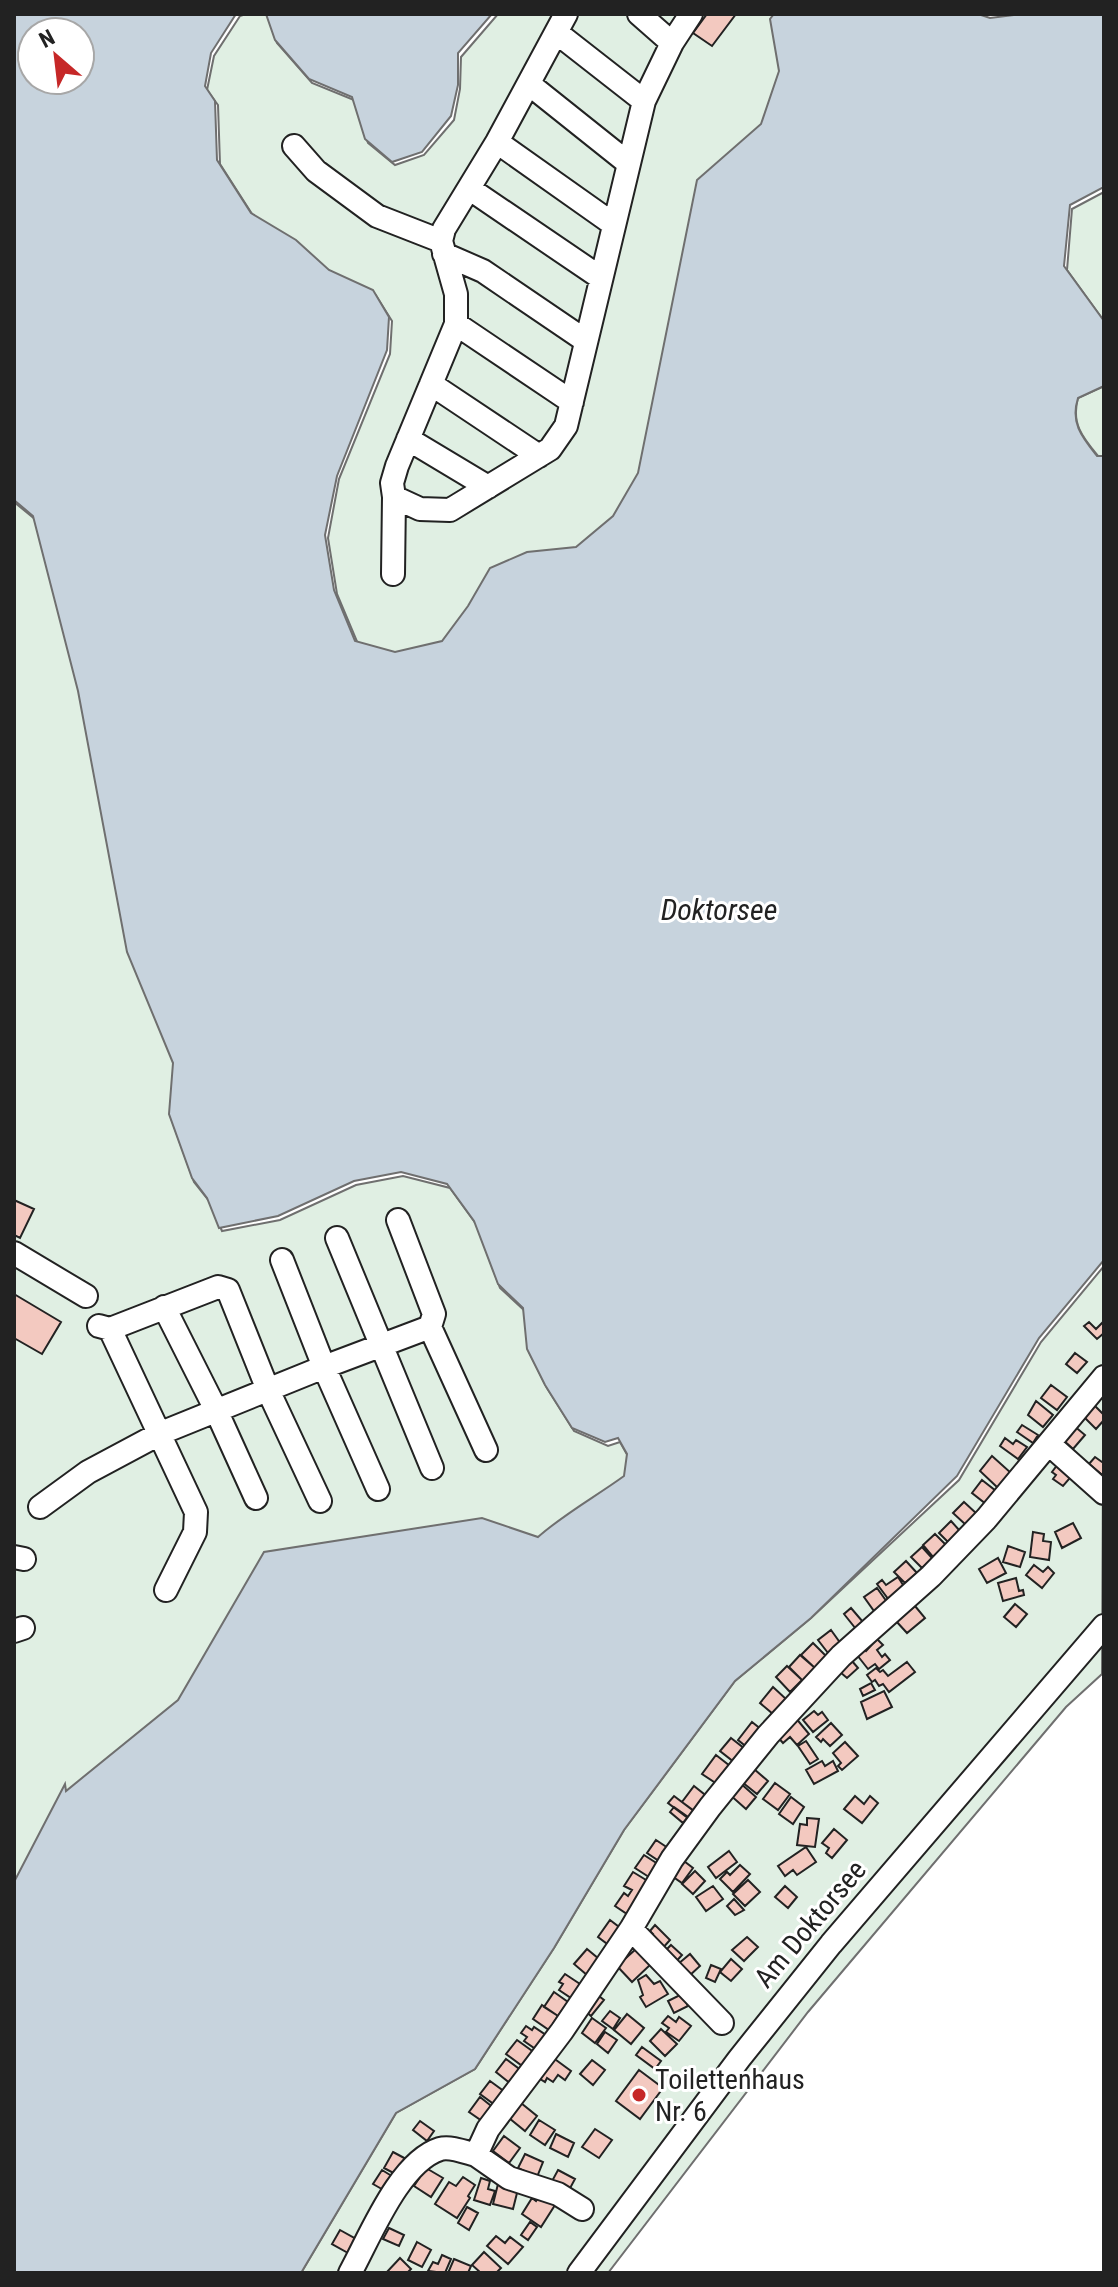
<svg xmlns="http://www.w3.org/2000/svg" width="1118" height="2287" font-family="'Roboto Condensed',sans-serif">
<rect width="100%" height="100%" fill="#fff"/>
<!-- green -->
<path fill="#e0efe3" stroke="#6f6f6f" stroke-width="2" d="M246,14H267L277,43L312,83L354,100L368,143L395,165L424,155L454,120L460,89L461,57L498,14H778L782,74L640,477L615,520L444,644L398,655L358,644L337,594L328,538L339,479L390,354L392,321L375,294L331,273L254,217L220,164L218,105L207,90L214,56L240,16Z
M1104,192V321L1067,270L1072,209Z
M1104,386V456H1098C1082,437 1071,423 1078,398Z
M14,502L36,520L175,1066L171,1118L194,1182L209,1201L222,1231L280,1220L356,1185L403,1176L450,1188L476,1224L500,1288L526,1312L529,1352L547,1388L574,1431L608,1446L620,1442L629,1458L626,1479L540,1540L181,1704L14,1890Z
M1104,1266L1102,1674L1066,1707L808,2012L608,2273H301L396,2113L475,2069L554,1948L624,1830L735,1681L811,1618L959,1480L1041,1342Z"/>
<!-- water -->
<path fill="#c7d3dd" stroke="#6f6f6f" stroke-width="2" fill-rule="evenodd" d="M14,14H236L211,53L205,86L215,101L217,160L251,213L296,240L329,270L373,290L389,317L387,350L337,476L325,535L334,590L355,641L395,652L442,641L468,606L490,568L527,552L576,547L613,516L638,473L697,180L761,124L779,71L770,19L774,14H978L990,18L1021,14H1104V187L1070,205L1064,266L1104,321V386L1078,398C1070,423 1082,437 1097,456H1104V1260L1039,1338L957,1476L811,1618L735,1681L624,1830L554,1948L475,2069L396,2113L301,2273H14V1882L65,1784L66,1791L178,1700L264,1552L482,1518L538,1537C564,1514 595,1497 624,1476L627,1454L618,1438L605,1442L572,1428L545,1385L527,1349L523,1308L498,1284L474,1221L447,1184L401,1172L354,1181L278,1216L219,1228L207,1198L192,1178L169,1114L173,1063L127,952L78,691L33,516L14,500ZM32,32H80V80H32Z
M266,14H492L458,53V85L451,116L422,152L392,162L365,139L352,97L309,79L275,40Z"/>
<!-- building -->
<path fill="#f3c9c0" stroke="#222" stroke-width="2" d="M707,14H736L712,46L693,33Z
M14,1200L34,1209L20,1238L14,1235Z
M14,1294L61,1322L42,1354L14,1338Z
M1104,1321V1333L1097,1339L1084,1326L1089,1322L1096,1329Z
M1075,1353L1087,1362L1077,1373L1066,1364Z
M1051,1385L1067,1397L1057,1410L1041,1398Z
M1036,1401L1053,1415L1043,1427L1028,1415Z
M1093,1404L1104,1415V1420L1096,1429L1082,1415Z
M1022,1425L1038,1435L1033,1443L1017,1432Z
M1073,1425L1085,1435L1073,1449L1061,1438Z
M1005,1438L1013,1444L1016,1440L1027,1447L1018,1459L1000,1446Z
M992,1456L1011,1473L998,1488L980,1471Z
M1095,1457L1102,1462L1104,1460V1486L1096,1480L1101,1474L1089,1464Z
M1058,1464L1076,1471L1063,1486L1053,1479L1056,1475L1052,1472Z
M982,1480L996,1491L986,1504L972,1493Z
M964,1502L977,1514L966,1525L953,1513Z
M951,1521L960,1531L949,1543L939,1533Z
M1073,1523L1081,1538L1062,1548L1055,1532Z
M1033,1532L1044,1534L1043,1541L1051,1542L1049,1560L1030,1557Z
M935,1534L946,1545L933,1557L923,1545Z
M1008,1546L1025,1552L1020,1567L1003,1562Z
M922,1547L932,1558L922,1568L911,1557Z
M998,1558L1006,1573L987,1583L979,1569Z
M906,1561L917,1573L905,1583L894,1572Z
M1034,1565L1043,1572L1048,1567L1054,1573L1042,1588L1026,1575Z
M898,1577L905,1588L889,1600L877,1584L882,1580L886,1585Z
M1016,1578L1019,1591L1023,1590L1024,1595L1003,1601L998,1583Z
M877,1588L887,1602L874,1611L864,1597Z
M1015,1604L1027,1614L1016,1627L1004,1617Z
M915,1606L925,1618L907,1633L896,1621Z
M851,1608L863,1622L856,1629L844,1614Z
M831,1630L841,1644L828,1653L818,1640Z
M877,1639L883,1645L877,1650L882,1657L885,1654L890,1660L879,1669L875,1664L868,1669L857,1655L864,1649L866,1651Z
M813,1643L827,1657L815,1668L801,1655Z
M800,1655L815,1668L803,1681L789,1667Z
M852,1661L858,1668L847,1678L840,1672Z
M907,1662L915,1672L889,1692L883,1684L879,1686L875,1680L872,1682L867,1675L876,1668L880,1672L883,1670L888,1676Z
M787,1666L802,1680L790,1692L776,1677Z
M871,1683L875,1690L863,1696L860,1689Z
M773,1687L786,1699L773,1714L760,1703Z
M884,1691L892,1707L867,1719L861,1702Z
M814,1711L818,1715L822,1712L828,1720L813,1732L803,1720Z
M795,1717L809,1734L797,1745L790,1737L783,1743L775,1734Z
M752,1722L762,1730L748,1748L738,1740Z
M831,1723L842,1735L830,1746L823,1739L821,1742L816,1737Z
M731,1738L745,1749L734,1762L720,1751Z
M806,1741L818,1759L810,1764L798,1746Z
M845,1742L858,1756L842,1770L838,1766L841,1763L833,1753Z
M716,1755L730,1766L717,1784L702,1774Z
M822,1761L825,1766L833,1761L838,1771L814,1784L806,1770Z
M754,1769L768,1781L757,1794L742,1782Z
M739,1782L756,1797L746,1809L729,1794Z
M775,1783L790,1794L778,1810L763,1799Z
M694,1786L709,1798L697,1813L682,1802Z
M674,1796L695,1812L689,1819L668,1803Z
M855,1796L864,1804L870,1796L878,1803L862,1823L844,1809Z
M791,1797L804,1807L793,1824L779,1814Z
M674,1807L688,1817L683,1823L670,1812Z
M807,1818L819,1819L815,1847L797,1845L800,1824L807,1825Z
M834,1829L847,1840L832,1858L826,1853L829,1848L822,1843Z
M656,1840L671,1850L662,1863L647,1853Z
M806,1847L816,1862L797,1875L793,1870L785,1876L778,1866Z
M729,1851L737,1862L716,1878L708,1867Z
M644,1855L661,1866L652,1879L635,1868Z
M680,1858L693,1868L682,1883L669,1874Z
M740,1865L750,1874L733,1892L720,1879L727,1872L730,1875Z
M695,1871L705,1881L693,1894L682,1884Z
M633,1872L651,1883L630,1916L615,1906L624,1893L628,1896L632,1890L624,1886Z
M748,1880L760,1892L745,1906L733,1894Z
M713,1886L723,1899L706,1911L696,1897Z
M785,1886L797,1897L788,1908L775,1897Z
M734,1899L744,1910L735,1915L727,1906Z
M610,1920L623,1930L610,1946L598,1937Z
M655,1925L670,1940L661,1950L649,1939L653,1934L650,1931Z
M747,1937L758,1947L744,1961L732,1950Z
M671,1945L682,1955L672,1966L661,1955Z
M587,1949L599,1959L587,1975L574,1964Z
M636,1949L650,1965L632,1982L617,1966Z
M690,1954L700,1966L689,1976L678,1964Z
M731,1959L742,1969L731,1981L720,1972Z
M711,1965L721,1969L715,1982L706,1978Z
M565,1974L580,1984L571,1998L559,1990L563,1984L559,1982Z
M646,1975L654,1984L660,1981L668,1994L646,2007L640,1997L643,1995L638,1980Z
M554,1992L568,2002L558,2016L544,2007Z
M595,1993L604,2000L591,2016L583,2009Z
M682,1994L688,2006L674,2013L668,2001Z
M542,2005L558,2016L549,2030L533,2019Z
M610,2011L620,2018L613,2029L602,2021Z
M627,2014L644,2028L631,2044L614,2030Z
M668,2016L676,2022L679,2017L691,2026L679,2041L666,2032L669,2028L662,2023Z
M592,2018L606,2028L595,2043L582,2033Z
M526,2026L532,2030L534,2027L546,2035L537,2050L524,2041L527,2037L521,2033Z
M661,2029L677,2044L665,2056L650,2041Z
M605,2032L617,2040L608,2053L597,2044Z
M517,2040L535,2053L525,2068L506,2054Z
M642,2047L661,2061L655,2069L636,2055Z
M552,2057L571,2071L565,2080L558,2075L553,2082L547,2078L545,2082L537,2077Z
M506,2059L522,2071L511,2084L496,2072Z
M592,2060L605,2070L593,2085L580,2074Z
M639,2070L663,2088L640,2119L616,2101Z
M490,2081L505,2092L495,2105L480,2094Z
M480,2097L495,2109L485,2123L469,2112Z
M521,2103L537,2116L525,2131L509,2118Z
M539,2120L555,2130L545,2145L530,2135Z
M420,2121L434,2131L427,2141L413,2130Z
M595,2129L612,2140L599,2158L582,2147Z
M556,2134L574,2143L568,2157L550,2148Z
M504,2136L520,2148L509,2163L493,2151Z
M393,2152L408,2160L399,2176L384,2168Z
M525,2154L543,2162L537,2177L518,2168Z
M426,2168L443,2178L431,2197L414,2186Z
M382,2170L395,2178L387,2192L373,2184Z
M558,2170L575,2179L568,2192L551,2183Z
M463,2177L475,2185L468,2196L470,2198L457,2218L435,2204L449,2182L456,2186Z
M481,2178L490,2181L488,2189L495,2191L490,2205L474,2200Z
M499,2180L519,2185L513,2209L493,2204Z
M540,2195L555,2205L541,2227L522,2214L532,2198L536,2201Z
M467,2207L478,2213L469,2230L458,2223Z
M530,2222L537,2227L528,2240L521,2235Z
M389,2228L404,2235L399,2246L383,2239Z
M340,2230L356,2239L348,2253L332,2244Z
M496,2236L505,2243L510,2237L523,2247L508,2264L487,2246Z
M417,2242L431,2250L422,2267L408,2260Z
M484,2252L501,2268L496,2273H481L472,2265Z
M442,2255L451,2259L445,2273L428,2271L433,2262L438,2264Z
M400,2258L411,2269L407,2273H386Z
M454,2259L471,2266L468,2273H448Z"/>
<g fill="none" stroke-linecap="round" stroke-linejoin="round">
<!-- minor casing -->
<g stroke="#222" stroke-width="26">
<path id="minor" d="M566,14L497,142L444,229L441,241L456,294V324L397,466L392,483L394,497L420,509L450,510L550,449L566,426L644,101L672,43L691,14
M639,14L672,43
M557,33L644,101
M529,84L628,163
M497,142L613,224
M294,146L316,171L377,216L441,241
M470,189L601,278
M444,254L483,271L586,341
M456,324L572,402
M431,384L539,456
M408,439L488,487
M393,574L394,497
M398,1220L434,1314L430,1327L486,1450
M337,1238L432,1468
M14,1253L86,1296
M282,1260L324,1367L378,1489
M164,1307L216,1410L256,1498
M99,1326L110,1329L196,1512L195,1532L166,1590
M110,1329L218,1287L228,1290L268,1390L320,1501
M1049,1444L1104,1493
M40,1507L88,1472L161,1433L324,1367L430,1327
M14,1557L24,1559
M14,1631L23,1628
M631,1929L722,2023
M582,2209L558,2194L509,2178L476,2155L488,2129L562,2031L631,1929L672,1859L710,1807L768,1735L841,1656L931,1576L986,1519L1104,1377
M350,2273C370,2237 399,2162 440,2149C450,2146 465,2152 476,2155
M579,2273L739,2059L831,1944L1104,1626"/>
</g>
<!-- minor -->
<use href="#minor" stroke="#fff" stroke-width="22"/>
</g>
<!-- markers -->
<circle fill="#c62828" stroke="#fff" stroke-width="3" cx="639" cy="2095" r="8"/>
<g text-anchor="middle" dominant-baseline="central" stroke-width="6" stroke-linejoin="round" paint-order="stroke">
<!-- street labels -->
<g font-size="28" fill="#222" stroke="#fff">
<text transform="translate(810 1924) rotate(-50)">Am Doktorsee</text>
</g>
<!-- poi labels -->
<g font-size="28" fill="#222" stroke="#fff" text-anchor="start">
<text x="655" y="2079">Toilettenhaus<tspan x="655" dy="32">Nr. 6</tspan></text>
</g>
<!-- water labels -->
<g font-size="30" font-style="italic" fill="#222" stroke="#fff">
<text x="719" y="909">Doktorsee</text>
</g>
</g>
<!-- border -->
<rect width="1118" height="2287" fill="none" stroke="#222222" stroke-width="32"/>
<!-- north arrow -->
<g transform="translate(56 56) rotate(332)"><circle r="38" fill="#ffffff" stroke="#a7a7a7" stroke-width="2"/>
<path d="M0-6L14 30L0 20L-14 30Z" fill="#c62828"/>
<text y="-12" font-size="22" font-weight="bold" text-anchor="middle" fill="#222222">N</text>
</g>
</svg>
